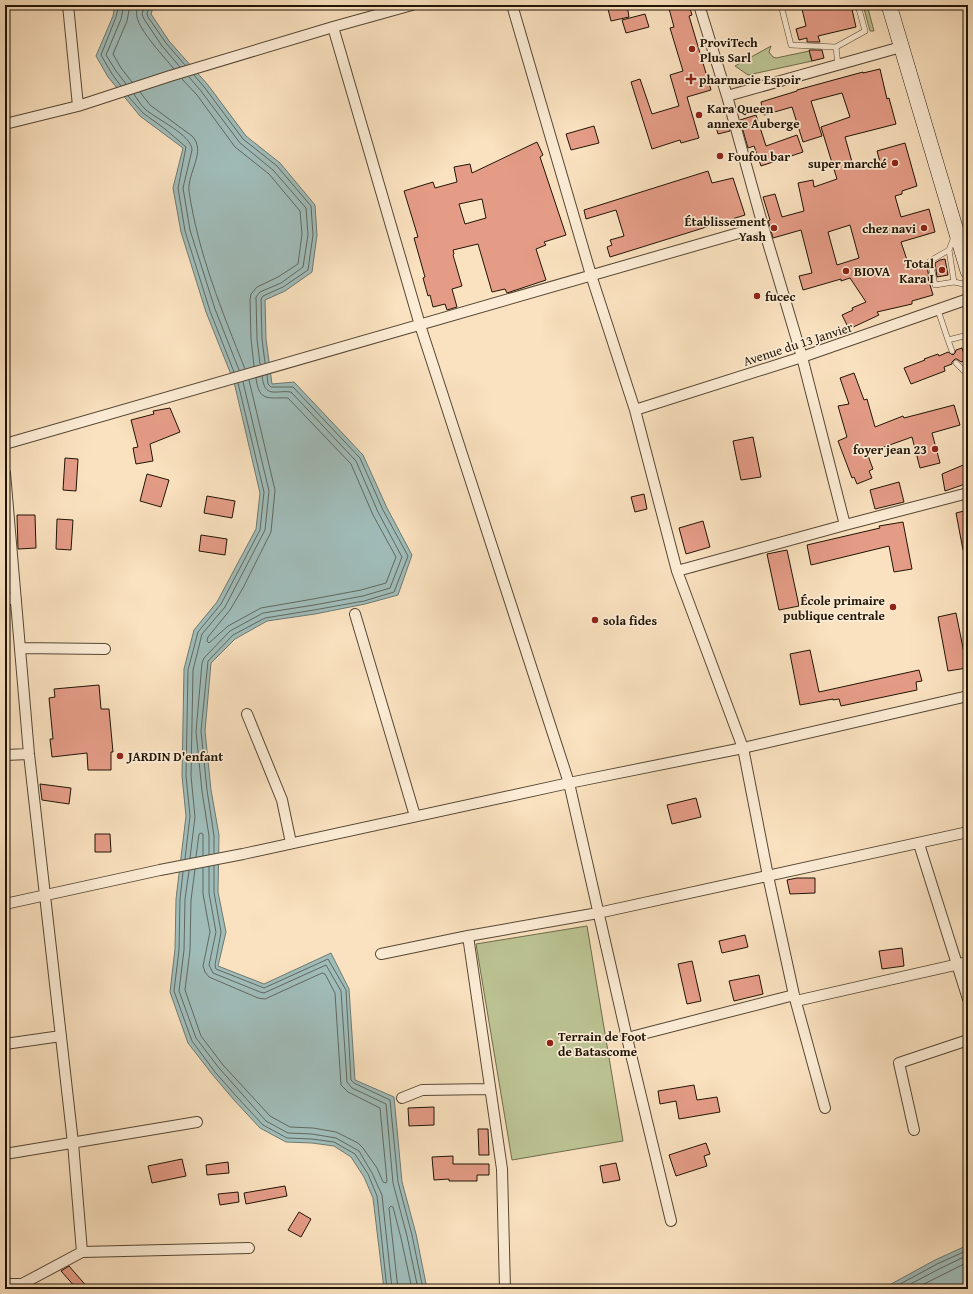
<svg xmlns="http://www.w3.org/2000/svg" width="973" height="1294" font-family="'Gentium Book Plus',serif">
<rect width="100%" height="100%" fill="#fae1bf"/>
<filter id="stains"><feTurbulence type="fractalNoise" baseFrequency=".005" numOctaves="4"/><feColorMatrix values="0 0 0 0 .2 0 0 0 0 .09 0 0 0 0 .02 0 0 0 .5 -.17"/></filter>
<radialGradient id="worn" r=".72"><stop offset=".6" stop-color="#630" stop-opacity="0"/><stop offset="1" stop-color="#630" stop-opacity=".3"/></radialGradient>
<!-- green -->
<path fill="#bcc393" stroke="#6e6c4c" d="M863,5H867L874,31H870Z
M771,46L769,52L773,57L776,58L814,50V54L810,55L812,61L748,75L735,66Z
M587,926L623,1141L512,1160L476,944Z"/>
<!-- water -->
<path fill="#a0bcb9" stroke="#6d7971" d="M115,5H154L151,14L169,41L208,85L246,136L280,163L315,205L317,235L312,272L285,291L265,300L266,339L272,384L294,382L363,455L387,508L412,555L398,595L365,604L315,614L267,621L235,639L211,663L205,731L211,790L219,835L218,892L226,932L218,966L264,984L331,953L349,989L355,1080L394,1097L402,1182L416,1234L427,1289H384L373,1198L364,1177L351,1157L334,1146L312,1143L286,1142L260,1128L234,1100L212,1074L188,1043L170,992L175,949L176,899L186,816L182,776L184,669L194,630L217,602L256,529L260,493L234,382L206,312L181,232L173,188L183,148L140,116L108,77L96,56L113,16Z
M968,1245V1289H882L935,1260Z"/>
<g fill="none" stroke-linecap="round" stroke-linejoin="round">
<!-- shore -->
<path stroke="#60685f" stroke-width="1" d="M119,5L116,17L101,55L112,74L121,86
M124,5L121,19L106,55L116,71L126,84
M130,5L127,21L113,54L121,68L132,82
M138,5C137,9 136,13 137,17C139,30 165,58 174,69
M145,5L142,14L144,19L162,46L180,67
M150,5L147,13L148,17L166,43L185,65
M194,75L205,88L243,139L277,166L311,206L313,235L308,270L283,287L263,296L261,299L262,339L265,363
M189,77L201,91L240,143L273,170L306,208L308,235L303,267L281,283L260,292L256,297L257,339L260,364
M182,79L197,95L235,147L269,174L300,211L302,234L298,264L278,277L257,287L251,294L250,300L251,339L254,366
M140,92L150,105L192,136C207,151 187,173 189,191C198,253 222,311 245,369
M134,94C137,99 141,105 145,109C156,119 192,135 192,150L183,188L190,230L215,309L239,370
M128,96L143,113L165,129L186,147L178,188L185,231L210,311L234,372
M249,380L275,490L271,532L243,588L230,610L208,637L207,641L209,643L228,626L261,608L313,599L361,590L386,583L396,557L373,515L351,464L288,398C269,397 259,403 256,378
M214,853V836L207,790L201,731L208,661L233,635L265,618L314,610L364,601L394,592L408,556L383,510L360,458L293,387H271L268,384L267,375
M209,854V836L202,791L196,732L202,663L204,658L230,631L263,613L314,605L363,596L390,588L402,557L378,512L356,461L291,392C274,390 265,399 262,376
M196,857L199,834L201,833L203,834V856
M190,858L195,817L191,776L193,670L202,634L225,607L265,530L269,491L243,382
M185,859L190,816L186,776L188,670L198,632L221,604L260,530L264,492L238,383
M214,866V892L221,932L215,965L216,969L264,988L328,959L346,990L351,1080L354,1083L390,1100L398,1182L412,1235L423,1289
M209,867V893L216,932L209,965L213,973L260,992L264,993L326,965L341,991L347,1082L352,1088L386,1104L393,1183L407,1236L418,1289
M195,869L191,900L190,950L185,990L201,1036L223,1065L270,1116L290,1127L313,1128L336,1132L358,1143L363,1148L377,1168L383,1182L386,1183L387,1181L380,1108L348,1092L341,1085L335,993L325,974L322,973L265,999L258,998L209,977L205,972L203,966L210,932L203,894V868
M189,871L185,899L184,950L179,991L196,1038L219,1068L266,1121L288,1133L312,1134L336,1138L359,1151L372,1173L382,1195L392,1289
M183,872L180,899L179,950L174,991L192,1041L215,1072L237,1097L263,1125L287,1138L312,1139L334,1142L355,1154L368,1174L377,1196L387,1289
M398,1289L389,1208L391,1206L393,1207L401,1238L412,1289
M891,1289L937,1264L968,1250
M901,1289L939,1269L968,1255
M914,1289L968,1262"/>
</g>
<!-- building -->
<path fill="#e59c87" stroke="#201405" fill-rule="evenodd" d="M607,5H627L629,17L611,21Z
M668,5H689L692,15L689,16L711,90L687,97L699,138L681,143L680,140L652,149L631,82L640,79L652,114L679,106L670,75L683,71L670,28L674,27Z
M801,5H833L834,7L837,9H842L844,5H851L856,27L818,36L820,42H807V38L799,40L796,29L806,26Z
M645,14L649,27L626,33L622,20Z
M809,50H822L824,58L812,61Z
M880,69L887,99L889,98L896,124L845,137L854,169L880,162L877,151L905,143L917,186L902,191V194L895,196L901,217L929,209L935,232L901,242L910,269L927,266L929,278H928L933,295L912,301V304L877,312L879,315L849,329L842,315L853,310L852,308L866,302L850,278L841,281V279L803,290L799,276L812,273L801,230L773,238L768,221L770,220L763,197L775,194L782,217L804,211L798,183L813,180L814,187L837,179L821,127L850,117L842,93L811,101L822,136L803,142L792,107L764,115L761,102L797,91V90L863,72V73ZM850,225L859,258L837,265L828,232Z
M756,115L766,146L797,135L803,152L761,166L754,146L748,148L740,120Z
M728,124L730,131L718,134L716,127Z
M594,126L599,143L571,150L566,134Z
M537,142L543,155L540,157L566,235L544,242L546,245L536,249L546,280L507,293L505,289L492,292L478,244L453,250L454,254L453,255L462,286L452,289L457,307L447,310L445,304L433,307L430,295L428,296L423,278L425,277L414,238L418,237L404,191L433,182L435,188L457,182L454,167L470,164L472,173ZM482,199L486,218L465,224L459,204Z
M708,171L712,183L733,178L745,215L610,257L607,247L612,245L610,240L624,236L616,210L586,219L584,210Z
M945,259L948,275L937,277L935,263L940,260Z
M962,348L966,360L961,362L957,359H955L952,362V364L944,367L945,371L911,384L904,368L925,360L924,359L938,354L939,356L948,352L953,355L955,353L956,350Z
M854,373L864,400L867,399L875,427L903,416L904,418L954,405L960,425L932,433L940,463L920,468L912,437L867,453L873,469L869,471L872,478L857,484L854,477L852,478L838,441L847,437L838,406L849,404L840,378Z
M170,408L180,432L150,444L153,461L136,464L133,448L138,447L131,420L154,414L153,411Z
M753,437L761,477L741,480L733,441Z
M65,458L78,459L76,491L63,490Z
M968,463V483L945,491L942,474Z
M147,474L169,480L161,507L140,501Z
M899,482L904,502L875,509L870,490Z
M644,494L647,509L635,512L631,497Z
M207,496L235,501L232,518L204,513Z
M968,510V549L963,550L956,513Z
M17,515H35L36,548L18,549Z
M57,519L73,520L71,550L56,549Z
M703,521L710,547L686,554L679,528Z
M903,522L912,569L894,572L889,546L811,565L807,545L880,528L879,526Z
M201,535L227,539L225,555L199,551Z
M787,550L799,606L779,610L767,554Z
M956,613L967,668L948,671L938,617Z
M810,650L819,692L919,670L922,681L916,682L917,690L841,706L839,699L833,700V699L800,705L790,654Z
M99,685L101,709H109L113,752H111V770H88L87,753L52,757L50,739H53L49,698L55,697L54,689Z
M40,784L71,788L69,804L42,800Z
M696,798L701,817L672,824L667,805Z
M95,834H110L111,852H95Z
M797,878H815V893L790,894L787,880Z
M745,935L748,947L722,953L719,941Z
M902,948L904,966L882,969L879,951Z
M692,961L701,1001L687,1004L678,964Z
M759,975L763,994L734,1001L729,981Z
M694,1085L697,1100L717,1097L720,1112L679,1119L676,1101L660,1104L658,1091Z
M434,1107V1125L409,1126L408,1108Z
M478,1129H488L489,1155H479Z
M706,1143L710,1154L704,1156L707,1166L676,1176L669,1155Z
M453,1156V1164H489V1175H477V1181H449V1179L434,1180L432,1157Z
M182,1159L186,1176L152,1183L148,1166Z
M228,1162L229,1173L207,1175L206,1165Z
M616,1163L620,1180L603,1183L600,1166Z
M285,1186L287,1196L246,1204L244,1193Z
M238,1192L239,1202L220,1205L218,1194Z
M299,1212L311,1219L301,1237L288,1230Z
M69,1266L89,1289H77L61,1271Z"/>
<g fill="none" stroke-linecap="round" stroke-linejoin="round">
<!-- service casing -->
<g stroke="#564734" stroke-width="6">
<path id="service" d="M781,5L791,45L836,47L865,31L858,5
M837,5H840
M836,47L838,65
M954,237L949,250L954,282L968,285
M949,250L930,261L935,285L954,282
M938,310L948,340L968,335
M948,340L952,351
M956,363L968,375"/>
</g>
<!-- minor casing -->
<g stroke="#564734" stroke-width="12">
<path id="minor" d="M68,5L78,106
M512,5L591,275L635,410L677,571L743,748L768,876L794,995L825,1108
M699,5L727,96L763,226L802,357L845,525
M333,27L420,325L569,783L627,1038L671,1221
M727,96L901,47
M5,124L78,106L170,76L333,27L412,5
M635,410L802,357L968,299
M5,444L763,226
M5,473L29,754L73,1143L82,1252
M677,571L845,525L968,493
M5,599H16
M355,614L415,816
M20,648L105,649
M247,714L282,800L291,843
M5,755L29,754
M919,844L968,999
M5,904L160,870L243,854L569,783L743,748L968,696
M468,936L502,1169L505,1289
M381,954L468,936L598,913L968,832
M796,1001L968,962
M627,1038L794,995
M5,1044L61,1036
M402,1098L422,1090L490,1089
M914,1130L899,1063L968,1040
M5,1154L197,1122
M5,1284H22L82,1252L249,1248"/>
</g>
<!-- secondary casing -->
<g stroke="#201405" stroke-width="16">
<path id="secondary" d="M889,5L968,271"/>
</g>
<!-- service -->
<use href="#service" stroke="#fcecd5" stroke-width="5"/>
<!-- minor -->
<use href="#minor" stroke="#fcecd5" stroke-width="10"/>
<!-- secondary -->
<use href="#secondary" stroke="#fcecd5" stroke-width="15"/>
</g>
<!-- markers -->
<g fill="#8f2418" stroke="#fcecd5" stroke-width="1.5">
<circle cx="692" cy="49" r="4"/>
<path d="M689 73h4v4h4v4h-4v4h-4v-4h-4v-4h4z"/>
<circle cx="699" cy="115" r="4"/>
<circle cx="720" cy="156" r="4"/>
<circle cx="895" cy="163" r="4"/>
<circle cx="774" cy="228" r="4"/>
<circle cx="924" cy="228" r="4"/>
<circle cx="942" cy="270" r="4"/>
<circle cx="846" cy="271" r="4"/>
<circle cx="757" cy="296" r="4"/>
<circle cx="935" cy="449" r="4"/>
<circle cx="893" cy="607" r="4"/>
<circle cx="595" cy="620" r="4"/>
<circle cx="120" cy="756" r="4"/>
<circle cx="550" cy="1043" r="4"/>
</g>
<g text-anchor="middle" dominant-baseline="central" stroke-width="3.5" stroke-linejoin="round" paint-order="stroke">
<!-- poi labels -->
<g font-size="13" font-weight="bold" fill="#201405" stroke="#fcecd5" text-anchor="start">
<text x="700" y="42">ProviTech<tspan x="700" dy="15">Plus Sarl</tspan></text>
<text x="699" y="79">pharmacie Espoir</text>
<text x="707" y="108">Kara Queen<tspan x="707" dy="15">annexe Auberge</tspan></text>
<text x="728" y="156">Foufou bar</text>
<text x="887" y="163" text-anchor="end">super marché</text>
<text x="766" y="221" text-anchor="end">Établissement<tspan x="766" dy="15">Yash</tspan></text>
<text x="916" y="228" text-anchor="end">chez navi</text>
<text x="934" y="263" text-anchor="end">Total<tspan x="934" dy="15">Kara I</tspan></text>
<text x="854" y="271">BIOVA</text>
<text x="765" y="296">fucec</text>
<text x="927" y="449" text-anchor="end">foyer jean 23</text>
<text x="885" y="600" text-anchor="end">École primaire<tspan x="885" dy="15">publique centrale</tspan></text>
<text x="603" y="620">sola fides</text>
<text x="128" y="756">JARDIN D'enfant</text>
<text x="558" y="1036">Terrain de Foot<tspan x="558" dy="15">de Batascome</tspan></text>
</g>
<!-- street labels -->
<g font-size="13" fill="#201405" stroke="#fcecd5">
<text transform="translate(798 344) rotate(-18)">Avenue du 13 Janvier</text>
</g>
</g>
<!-- margin -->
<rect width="973" height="1294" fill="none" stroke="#fae1bf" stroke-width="20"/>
<rect x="6" y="6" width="961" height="1282" fill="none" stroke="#201405" stroke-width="2"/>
<rect x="10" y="10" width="953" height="1274" fill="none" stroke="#201405"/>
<rect width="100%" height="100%" filter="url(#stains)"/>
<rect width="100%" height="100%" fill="url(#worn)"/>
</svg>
